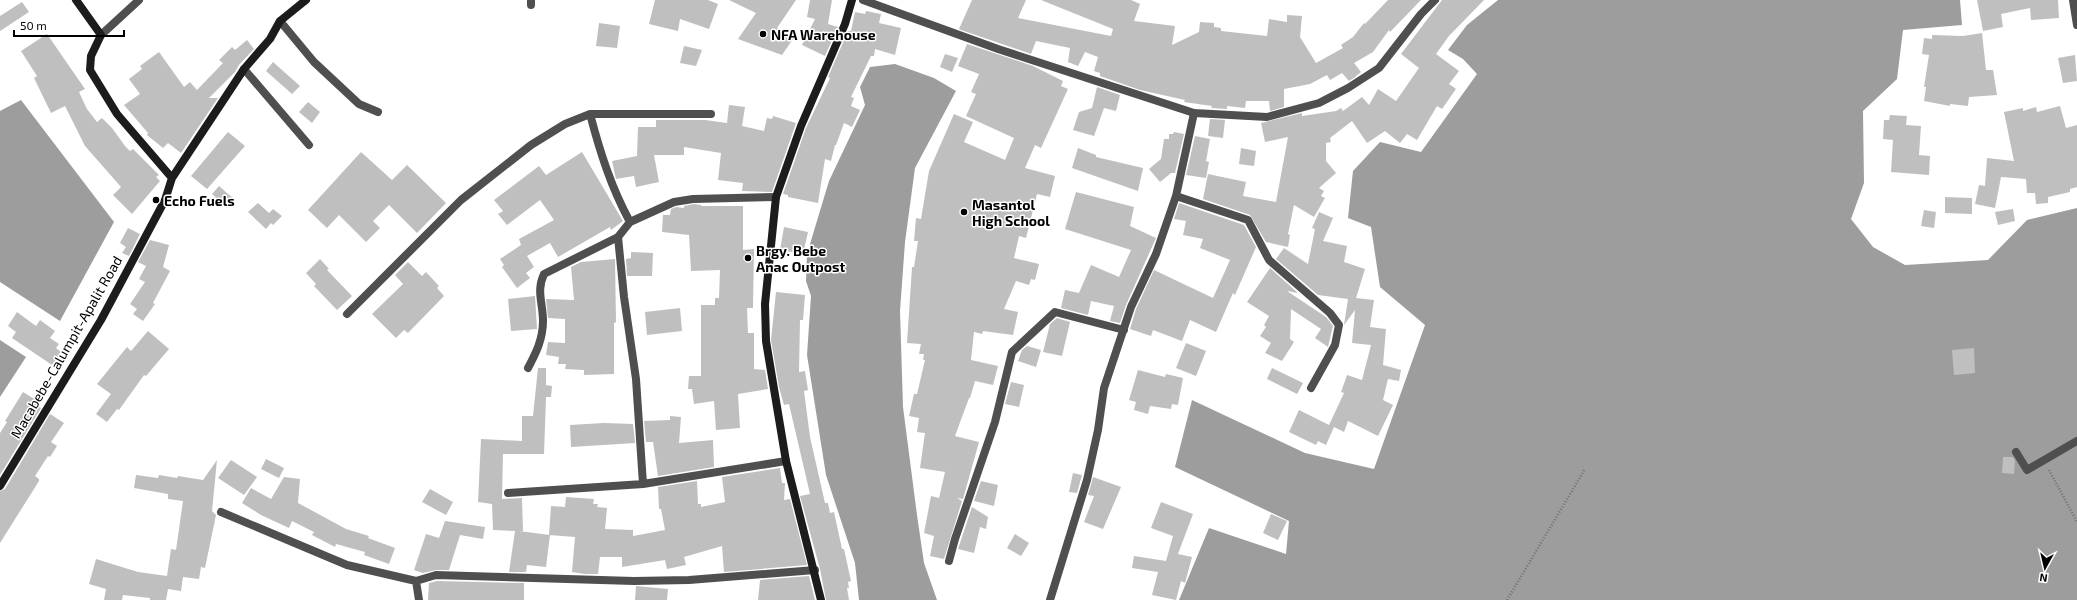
<svg xmlns="http://www.w3.org/2000/svg" width="2077" height="600" font-family="'Exo 2',sans-serif">
<rect width="100%" height="100%" fill="#fff"/>
<!-- water -->
<path fill="#9d9d9d" d="M1498,0H1960L1962,25L1903,30L1897,79L1863,111L1864,183L1851,219L1873,247L1905,265L1988,260L2027,220L2077,208V600H1179L1209,528L1286,554L1289,521L1175,467L1192,400L1305,453L1374,469L1425,325L1380,287L1371,227L1348,218L1353,171L1380,142L1421,152L1477,74L1463,59L1448,50L1467,25Z
M895,64L934,78L956,91L915,168L905,242L900,311L903,407L917,515L924,563L937,600H859L855,563L826,475L807,355L811,296L806,281L807,254L829,181L865,105L860,87L870,67Z
M21,100L114,222L60,321L0,282V111Z
M0,340L26,357L0,397Z"/>
<!-- building -->
<path fill="#bfbfbf" d="M655,0H708L718,4L709,29L680,19L678,31L649,24Z
M729,0H796L777,28L793,39L782,55L738,39L756,13Z
M810,0H832L828,24L838,27L825,56L802,45L815,19L807,17Z
M972,0H1026L1018,18L1111,36L1113,29L1041,0H1131L1140,4L1134,21L1175,26L1172,45L1199,32L1200,22L1214,23V27L1221,28V31L1267,36L1269,19L1287,22V15L1302,16L1300,37L1316,63L1343,48L1341,45L1353,37L1364,23L1365,24L1388,0H1421L1390,32L1389,30L1373,52L1354,63L1361,72L1354,78L1349,81L1342,73L1330,80L1327,75L1310,84L1284,89V107L1270,111L1269,101H1246L1245,108L1227,106V109L1211,108L1212,106L1184,102L1185,100L1140,90L1100,76V73L1094,71L1098,57L1085,52L1078,66L1068,62L1070,48L1036,41L1031,54L961,30L959,29Z
M1442,0H1484L1449,36L1436,54L1459,71L1449,84L1456,89L1442,109L1437,106L1417,140L1407,134L1400,143L1385,131L1367,143L1352,121L1330,138L1331,142L1326,143V161L1336,173L1319,188L1324,191L1321,196L1325,198L1314,217L1294,205L1288,234L1290,235L1288,247L1266,242L1250,215L1203,199L1208,174L1246,182L1243,196L1276,202L1288,137L1265,142L1261,123L1302,113V116L1336,111L1341,108L1343,111L1362,97L1369,105L1378,89L1396,101L1419,68L1401,54Z
M1977,0H2058L2059,18L2031,20L2030,8L2001,14L2003,27L1983,31Z
M22,2L29,12L0,31V16Z
M866,11L881,14L879,23L901,28L895,55L875,49L874,56H871L851,97L854,98L851,106L860,110L852,127L844,123L836,145H835L831,161L825,159L818,203L788,197V195L783,194L806,128L830,78L828,77L848,31H851L855,12L865,14Z
M599,23L620,26L617,48L596,46Z
M1982,33L1986,70H1993L1997,95L1969,97L1968,106L1950,104V106L1924,101L1926,87H1924L1929,55L1922,54L1924,38L1932,39V35L1963,36Z
M47,34L85,89L79,92L87,109L97,122L102,118L112,128L125,146L130,151L133,149L159,175L156,177L160,181L132,214L113,195L121,187L85,146L65,106L51,113L34,78L37,76L21,51Z
M247,40L254,49L239,65L235,72L209,98H218L181,153L168,143L163,148L147,135L148,133L124,105L140,94L129,79L142,69L140,66L159,52L184,87L190,82L197,90L223,63L219,60L232,47L235,50Z
M967,44L1033,66L1063,81L1061,86L1068,89L1041,148L1035,145L1025,168L1055,176L1050,197L1037,194L1026,238L1019,236L1014,258L1039,264L1035,280L1031,279L1029,285L1016,281L1004,309L1018,312L1013,335L983,331L982,334L974,332L971,360L998,366L993,385L975,381L970,398H969L955,436L979,442L963,499L957,498L962,501L944,559L930,556L934,536L924,533L931,496L939,498L945,472L920,468L925,433L917,432L919,418L909,416L914,394H917L925,360H923L924,354H919L921,344L907,343L912,267H914L918,241H914L916,218L921,219L929,171L954,114L973,122L964,142L1005,160L1014,138L966,116L976,94L971,92L979,74L958,66Z
M684,46L702,50L696,66L680,63Z
M945,54L958,58L952,72L940,67Z
M2075,55L2077,81L2063,83L2058,58Z
M273,62L300,86L292,94L266,71Z
M1097,87L1120,95L1116,111L1104,108L1094,136L1073,130L1079,112L1092,108Z
M308,102L320,112L312,123L299,112Z
M729,105L745,107L742,126L764,131L767,118L772,119L773,116L796,123L772,192L742,191L743,183L718,180L721,153L684,147V155H654L659,182L636,187L634,176L616,179L612,161L637,156L638,127H656V120H705L727,123Z
M2060,106L2066,128L2077,125V187L2070,189V192L2048,197V203L2036,204L2035,193H2027L2026,179L2001,177L1995,208L1975,204L1979,185L1985,186L1987,158L2014,161L2004,112L2023,108V111L2036,107L2037,112Z
M1890,115L1907,116L1906,125L1921,126L1919,155L1930,156L1929,175L1891,172L1893,140L1883,139L1884,120H1889Z
M1210,119L1225,120L1223,138L1208,136Z
M228,132L245,146L207,189L191,176Z
M1174,132L1184,134L1175,173H1171L1160,182L1149,169L1161,159L1164,139H1169V134H1173Z
M1195,136L1210,139L1206,161L1209,162L1206,178L1186,175Z
M1078,148L1096,155V157L1143,168L1138,191L1072,168Z
M1241,148L1256,151L1254,166L1239,164Z
M361,152L392,180L407,165L446,203L417,233L389,205L373,221L380,228L366,242L339,215L327,228L308,210Z
M582,152L623,221L611,230L610,227L558,257L550,243L527,256L534,267L526,273L530,278L517,288L502,267L504,265L500,259L521,245L519,239L554,220L540,200L507,225L498,214L503,211L494,200L539,166L546,175Z
M219,186L235,200L227,208L212,194Z
M1076,192L1134,207L1130,226L1156,238L1126,305L1120,323L1110,321L1114,306L1091,301L1088,315L1061,308L1065,290L1079,293L1091,265L1119,277L1131,250L1065,229Z
M1945,197L1972,198V214L1945,213Z
M258,203L269,213L273,209L282,216L273,225L271,223L266,229L248,212Z
M1179,203L1244,225L1256,247L1235,295L1233,293L1216,332L1190,320L1182,341L1153,330L1151,336L1130,329L1136,309L1154,270L1213,298L1230,260L1200,248L1203,239L1183,235L1186,221L1174,219Z
M694,204L701,205V206H743V250L754,249L753,308H747L748,333H754V369L765,370L768,389L738,394L740,428L716,430L714,401L694,404L692,389H688L689,376H701V305H715V298H719L720,270L691,271L689,235L662,232L663,215H670L671,209L676,207L684,208V206Z
M2013,209L2015,221L1998,225L1995,212Z
M1924,210L1936,212L1934,228L1921,226Z
M1319,212L1333,218L1323,241L1347,246L1344,262L1365,269L1356,298L1374,300L1370,327L1386,329L1383,365L1401,370L1399,381L1388,379L1383,400L1393,405L1378,436L1348,421L1344,432L1334,427L1326,445L1318,441L1316,445L1289,432L1299,410L1329,425L1344,393L1341,392L1347,375L1362,380L1371,345L1352,343L1355,310L1344,325L1348,299L1318,295L1276,259L1284,248L1308,264L1315,229L1312,228Z
M784,227L808,232L803,254L780,250Z
M128,228L140,234L129,256L122,253L126,247L120,243Z
M150,240L169,245L163,267L170,271L153,303L155,304L143,321L133,314L137,309L130,304L145,282L139,279L146,266L138,262Z
M631,252L653,253L652,276H627L626,259L631,258Z
M320,259L329,269L327,270L352,296L337,310L314,286L316,284L306,273Z
M615,259L616,322L614,323V374L584,375V370L565,369L566,364H558L559,357L546,355L548,342L565,343V319L548,318L546,299L574,300L571,267L581,262Z
M408,262L422,276L426,272L439,286L437,288L444,296L408,333L404,330L396,338L372,314L403,284L395,275Z
M1270,268L1298,293L1287,291L1326,317L1333,326L1328,347L1315,338L1321,329L1291,309L1290,339L1294,342L1282,361L1265,353L1271,343L1260,336L1266,327L1264,325L1269,316L1247,302Z
M776,292L805,295L803,320H800L799,372L805,371L808,390L804,391L810,437L825,503H828L830,513L834,512L842,549H844L851,581L848,582L849,588H847L849,600H826L820,569L800,496L810,494L789,404L784,405L779,387L771,340Z
M535,296L537,329L511,331L508,299Z
M680,308L682,331L647,335L645,312Z
M17,312L36,326L40,320L55,331L50,338L59,344L56,348L61,352L52,365L12,338L16,332L8,326Z
M1057,318L1070,322L1062,356L1043,352L1050,324Z
M148,331L169,349L146,376L144,375L119,410L117,409L107,422L96,414L111,394L97,384L127,347L131,351Z
M1186,343L1206,351L1196,376L1176,368Z
M1027,346L1041,350L1036,367L1018,361L1022,350Z
M1974,348L1975,373L1954,375L1952,350Z
M538,368H546V385L552,386L551,397H546L544,454H503L502,499L522,498L523,531H519L550,535L546,567L527,565L526,572H509L515,531L493,530L492,504L478,502L481,439L522,441V416H533Z
M1272,368L1303,383L1297,394L1267,379Z
M1138,370L1165,377L1166,374L1183,378L1178,405L1172,404L1171,409L1150,406L1148,414L1134,410L1136,402L1129,400Z
M1011,382L1024,385L1019,407L1005,404Z
M23,392L39,402L37,405L41,408L0,475V433L7,422L5,421Z
M50,414L64,423L51,442L57,446L50,457L48,456L35,476L39,479V481L0,543V491L5,489Z
M670,416L681,417L679,443L713,440L714,467L658,476L653,442H646L644,421L670,420Z
M604,423L633,424L635,443L571,447L570,425Z
M2003,457H2013L2015,461L2014,474L2002,473Z
M266,459L284,468L279,478L261,469Z
M217,460L212,511L216,515L205,568L201,567L199,579L183,577L181,591L168,589L166,600H150V598L123,595L122,600H104L106,589L89,584L96,559L138,572L167,576L171,549L176,550L183,501L168,499V494L134,488L136,475L158,478L159,475L177,478L178,476L203,480Z
M231,460L257,477L244,495L218,478Z
M780,468L782,483H785L784,500L790,499L807,565L724,572L722,546L684,557L686,565L667,569L665,560L622,567V557H600L598,574H585L572,572L575,537L549,535L551,506L565,507L566,497L594,499L593,504H598L597,507L607,508L605,529L633,530V536L665,530L661,509H659L658,487L697,481L698,504H701V507L725,502L722,477Z
M1073,473L1082,475L1077,493L1069,492Z
M284,477L300,479L298,503L346,529L369,536L368,538L395,548L389,564L364,555L365,552L336,544L335,547L312,535L314,532L292,521L289,528L261,515L242,503L251,488L271,499Z
M1093,477L1121,487L1103,529L1084,522L1094,496L1088,495Z
M981,481L998,485L994,506L974,501Z
M430,489L453,502L446,515L422,502Z
M1161,502L1193,514L1178,554L1192,557L1185,583L1181,581L1176,600L1152,595L1158,572L1132,568L1134,556L1166,561L1173,536L1151,528Z
M972,507L988,517L986,529L980,527L974,553L958,549Z
M1271,514L1287,521L1278,540L1263,533Z
M445,521L485,527L483,539L460,535L449,570H436L423,573L414,570L426,534L439,538Z
M1015,534L1029,543L1021,556L1007,548Z
M809,576L815,600H758L760,580Z
M437,581L524,583V600H428L429,583Z
M636,586L668,589L667,600H635Z"/>
<g fill="none" stroke-linecap="round" stroke-linejoin="round">
<!-- path -->
<path stroke="#717171" stroke-width="2.5" stroke-dasharray="1 2" stroke-linecap="butt" d="M2049,470L2077,522
M1507,600L1585,469"/>
<!-- service -->
<path stroke="#4f4f4f" stroke-width="8" d="M280,21L314,62L359,104L378,112
M2016,452L2027,470L2077,441"/>
<!-- minor -->
<path stroke="#4f4f4f" stroke-width="8" d="M531,5V0
M244,69L309,145
M590,114C600,152 611,187 630,222
M1176,196L1248,220L1269,260L1330,313L1339,325L1335,345L1311,388
M618,237L624,297L636,379L643,484
M347,314L461,200L531,145L565,124L590,114H711
M528,368C536,353 543,339 543,321C543,303 536,291 544,274L618,237L630,222L674,202L693,199L776,197
M508,493L643,484L786,461
M221,512L347,565L416,581L436,575L634,581L689,580L815,570
M949,561L955,539L995,422L1012,352L1055,312L1124,330
M416,581L419,600
M1050,600L1087,480L1098,430L1104,388L1131,307L1156,254L1176,196L1194,113"/>
<!-- tertiary -->
<path stroke="#4f4f4f" stroke-width="8" d="M863,0L998,49L1194,113L1267,117L1319,103L1348,88L1379,68L1421,14L1435,0
M2073,0L2077,25
M101,35L139,0"/>
<!-- secondary -->
<path stroke="#1c1c1c" stroke-width="8" d="M76,0L101,35L91,56L90,70L117,114L172,178
M0,486L101,320L165,200L172,178L244,69L270,39L280,21L306,0
M821,600L786,461L766,341L765,304L776,197L801,126L845,24L852,0"/>
</g>
<!-- markers -->
<g fill="#000" stroke="#fff" stroke-width="1.5">
<circle cx="763" cy="34" r="4"/>
<circle cx="156" cy="200" r="4"/>
<circle cx="964" cy="212" r="4"/>
<circle cx="748" cy="258" r="4"/>
</g>
<g text-anchor="middle" dominant-baseline="central" stroke-width="3" stroke-linejoin="round" paint-order="stroke">
<!-- poi labels -->
<g font-size="14" font-weight="bold" fill="#000" stroke="#fff" text-anchor="start">
<text x="771" y="34">NFA Warehouse</text>
<text x="164" y="200">Echo Fuels</text>
<text x="972" y="204">Masantol<tspan x="972" dy="16">High School</tspan></text>
<text x="756" y="250">Brgy. Bebe<tspan x="756" dy="16">Anac Outpost</tspan></text>
</g>
<!-- street labels -->
<g font-size="14" fill="#000" stroke="#fff">
<text transform="translate(66 347) rotate(-60)">Macabebe-Calumpit-Apalit Road</text>
</g>
</g>
<!-- north arrow -->
<g transform="translate(2045 568) rotate(188)" stroke="#ffffff" stroke-width="3" paint-order="stroke">
<path d="M0-3L7 15L0 10L-7 15Z" fill="#000000"/>
<text y="-6" font-size="11" font-weight="bold" text-anchor="middle" fill="#000000">N</text>
</g>
<!-- scale -->
<path d="M14 30v6h110v-6" fill="none" stroke="#000000" stroke-width="2"/>
<text x="20" y="30" font-size="12" fill="#000000" stroke="#ffffff" stroke-width="3" paint-order="stroke">50 m</text>
</svg>
